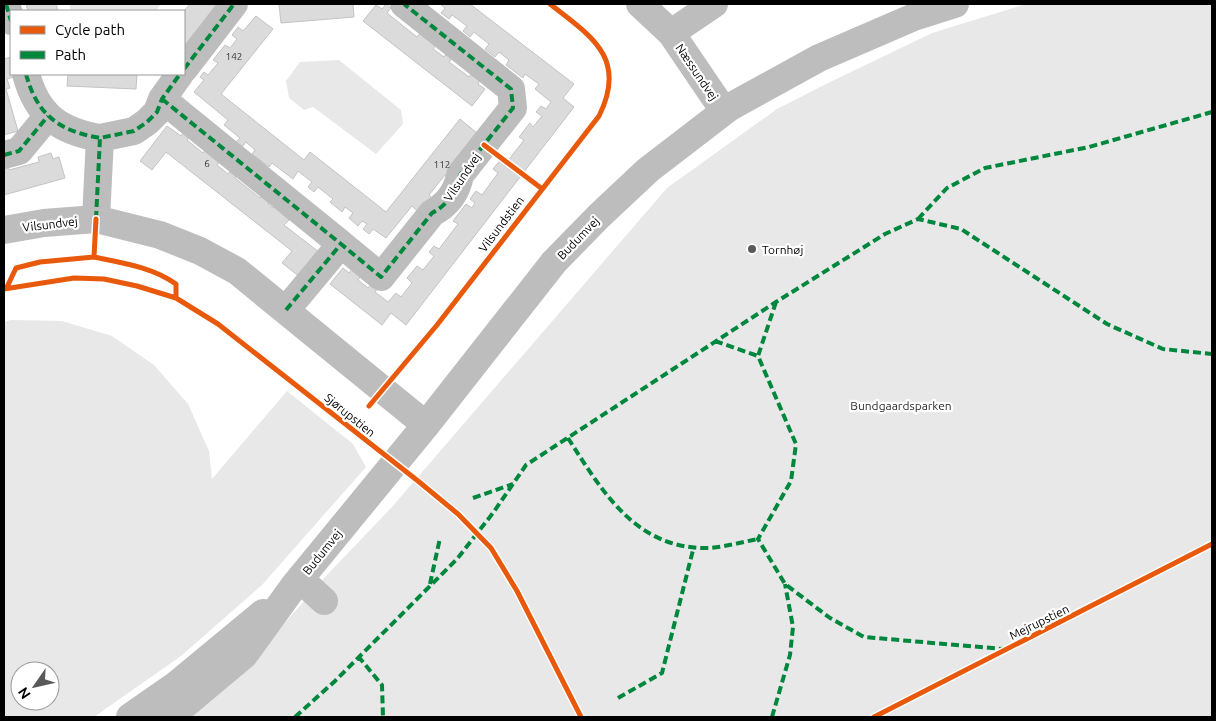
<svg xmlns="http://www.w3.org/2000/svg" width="1216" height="721" font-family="Ubuntu,sans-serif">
<rect width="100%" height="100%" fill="#fff"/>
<!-- green -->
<path fill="#e8e8e8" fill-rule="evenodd" d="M69,4H161L156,11H71Z
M1026,4H1212V717H188L252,660L326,576L392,507L667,188L777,109L826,84L932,33Z
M339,60L401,110L403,124L376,154L313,107L304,110L289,98L286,81L300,62Z
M11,320L62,321L112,336L154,365L188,404L209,451L212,479L287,391L353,444L366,467L262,585L181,656L94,717H4V322ZM20,671H50V701H20Z"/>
<!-- building -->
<path fill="#dbdbdb" stroke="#c3c3c3" d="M26,4H56L58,11H28Z
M190,4H218L184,46V11Z
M279,4H353L354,17L281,23Z
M386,4L391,8L387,13L417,37L422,31L438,43L433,49L444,57L447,52L453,57L449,62L469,77L472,73L480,80L478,84L485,89L472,106L363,21L376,5L382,9Z
M440,4H470L574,84L563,98L574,107L406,325L391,313L382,325L330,284L343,268L349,273L353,268L363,274L358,280L368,288L372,283L378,288L375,292L388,302L396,293L401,297L412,283L407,278L417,266L423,270L434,256L429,252L434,246L439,249L458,224L453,221L466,204L472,208L475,203L470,199L476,191L482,195L498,173L493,169L502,158L507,162L524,140L519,137L530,123L533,127L542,116L536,112L541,106L546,109L551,102L535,89L539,84L525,74L523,78L506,65L509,60L499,52L495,57L485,49L489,44L474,32L470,37L463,31L467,26L452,15L449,19L441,13L445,8Z
M256,16L273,29L221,94L304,160L310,152L386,212L460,119L477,133L449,178L445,175L429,195L433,199L417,211L412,206L386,238L373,229L369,234L363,229L367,224L362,221L358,226L349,218L353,213L345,207L342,212L330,202L333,199L318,187L314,192L308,187L312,182L298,171L293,179L272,163L269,167L252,154L255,150L246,142L242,147L236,142L240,138L224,125L228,120L194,92L204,80L200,77L204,72L208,75L218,63L213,60L225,45L230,48L237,39L232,35L238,27L243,31Z
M11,57V74H16L17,76L7,79L10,88L6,89L18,131L4,135V59Z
M68,74H137L136,89L67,86Z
M167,126L181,136L184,131L190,136L187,140L203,153L206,149L221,160L217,165L228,174L232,169L238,174L235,178L260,198L263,194L272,200L268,204L273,208L277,203L286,211L283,215L289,220L284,225L319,252L300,277L282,263L292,251L166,152L152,170L140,161Z
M51,153L53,159L59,157L65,178L4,195V165L8,164L9,170L39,162L38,157Z"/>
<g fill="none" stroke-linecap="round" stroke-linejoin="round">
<!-- minor -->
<path stroke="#bdbdbd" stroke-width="28" d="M6,4L11,21
M640,4L671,33
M714,4L671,33L724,111
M184,69L234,4
M26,74C37,115 59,131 100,138
M162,99L341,244
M4,155L19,151L48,116
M96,219L100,138L134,131L147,122L157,112L162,99L180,74
M4,230L44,223L96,219L160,235L200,251L237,271L426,425
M286,310L341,244L381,277L432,213C447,205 457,192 460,175L513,108L511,89L404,4
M300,579L324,601
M130,717L176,685L263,613
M170,717L244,655L294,586L426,425L554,262L599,216L648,170L730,107L819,58L914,17L955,4"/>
<!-- quiet -->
<path stroke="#00873e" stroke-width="4" stroke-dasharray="8 4" stroke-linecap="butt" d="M6,4L11,21
M184,69L234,4
M26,74C37,115 59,131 100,138
M162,99L341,244
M4,155L19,151L48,116
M96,219L100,138L134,131L147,122L157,112L162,99L180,74
M918,219L947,188L985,168L1089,147L1212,112
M776,302L758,356L796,444L791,481L758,539L785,584L830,618L864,637L1003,649
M286,310L341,244L381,277L432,213C447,205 457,192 460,175L513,108L511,89L404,4
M715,341L758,356
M568,438C602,491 636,550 709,548C725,547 742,542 758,539
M473,498L513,484
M430,584L440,538
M358,656L382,685L383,717
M618,698L662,673L694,546
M295,717L335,681L457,559L493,513L526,465L776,302L885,234L918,219L961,229L1107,324L1163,349L1212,354
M772,717L790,655L793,627L785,584"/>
<!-- cycleway casing -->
<g stroke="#fff" stroke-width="8">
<path id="cycleway" d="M484,145L541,188
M94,257C122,263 152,267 176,284V298
M7,287L16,268L40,262L94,257L96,219
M4,289L74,278L104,279L137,286L176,298L218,324L418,481L458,514L491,548L517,591L581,717
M369,406L437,325L599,116C628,58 591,36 550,4
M874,717L1212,544"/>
</g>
<!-- cycleway -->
<use href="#cycleway" stroke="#e8590c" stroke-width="5"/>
</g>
<!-- markers -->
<circle fill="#595959" stroke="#fff" stroke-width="2" cx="752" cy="249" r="5"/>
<g text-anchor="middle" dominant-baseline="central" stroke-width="4.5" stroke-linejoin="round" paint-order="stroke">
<!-- number labels -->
<g font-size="10" fill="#373737">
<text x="234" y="56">142</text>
<text x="207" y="163">6</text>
<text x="442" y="164">112</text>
</g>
<!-- street labels -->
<g font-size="12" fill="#000" stroke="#fff">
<text transform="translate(697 72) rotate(56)">Næssundvej</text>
<text transform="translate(462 177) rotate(-56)">Vilsundvej</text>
<text transform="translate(50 224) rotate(-7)">Vilsundvej</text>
<text transform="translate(501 224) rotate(-53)">Vilsundstien</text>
<text transform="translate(578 238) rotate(-46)">Budumvej</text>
<text transform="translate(350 415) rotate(39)">Sjørupstien</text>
<text transform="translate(322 552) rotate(-51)">Budumvej</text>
<text transform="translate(1039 622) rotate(-26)">Mejrupstien</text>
</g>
<!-- poi labels -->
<g font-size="12" fill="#000" stroke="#fff" text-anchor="start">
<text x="762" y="249">Tornhøj</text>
</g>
<!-- park labels -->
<g font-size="12" fill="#2c2c2c" stroke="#fff">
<text x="901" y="405">Bundgaardsparken</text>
</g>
</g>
<!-- border -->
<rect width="1216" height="721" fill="none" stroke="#000000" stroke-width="10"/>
<!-- legend -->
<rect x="10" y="10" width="175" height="65" fill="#ffffff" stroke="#999999"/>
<rect x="20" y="26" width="25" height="8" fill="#e8590c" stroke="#999999"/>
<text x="55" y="35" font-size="15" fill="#000000">Cycle path</text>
<rect x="20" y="51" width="25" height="8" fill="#00873e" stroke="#999999"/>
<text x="55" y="60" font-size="15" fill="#000000">Path</text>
<!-- north arrow -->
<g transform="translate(35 686) rotate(236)"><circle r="24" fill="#ffffff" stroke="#999999"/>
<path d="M0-4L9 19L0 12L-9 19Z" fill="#595959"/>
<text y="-8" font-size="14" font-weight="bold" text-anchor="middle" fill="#000000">N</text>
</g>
</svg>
